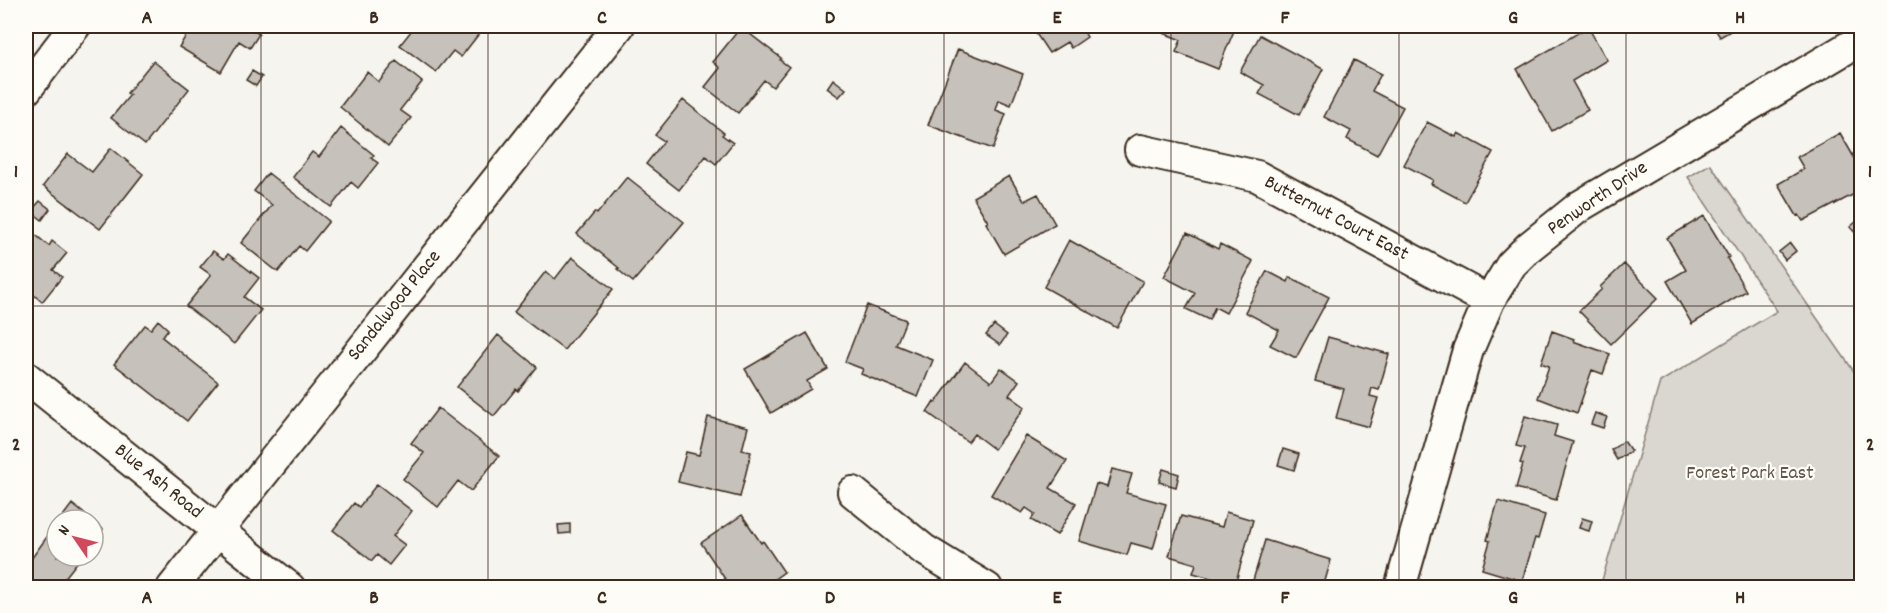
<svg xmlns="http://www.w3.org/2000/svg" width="1887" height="613" font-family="Dekko,sans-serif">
<rect width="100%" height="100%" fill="#f5f4ee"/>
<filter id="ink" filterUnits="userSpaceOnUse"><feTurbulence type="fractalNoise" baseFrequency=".0167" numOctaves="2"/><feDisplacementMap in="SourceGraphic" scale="12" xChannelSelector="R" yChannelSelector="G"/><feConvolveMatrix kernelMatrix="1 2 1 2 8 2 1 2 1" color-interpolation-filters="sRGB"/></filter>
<g filter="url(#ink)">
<!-- green -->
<path fill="#dad6d0" stroke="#8a8077" stroke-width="1.5" d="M1710,164L1855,373L1861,378V587H1600L1660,382L1777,311L1688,177Z"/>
<!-- building -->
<path fill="#c7c1bb" stroke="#3b2a1e" stroke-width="1.5" d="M192,26H248L247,27L259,34L250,48L239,41L221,72L179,47Z
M415,26H485L461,57L453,51L436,72L400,45Z
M1031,26H1091L1083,30L1087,37L1071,48L1067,42L1049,53Z
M1158,26H1236L1218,69L1176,52L1181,40L1156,30Z
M1713,26H1739L1720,37Z
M741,27L781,58L780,60L789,67L773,87L764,80L738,113L705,87L720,68L713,62Z
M1588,27L1607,60L1572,81L1588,110L1552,131L1517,69Z
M1260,35L1323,69L1299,115L1259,94L1264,85L1240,72Z
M958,49L1023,74L1011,105L999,100L996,110L1006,114L993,149L928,125Z
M1354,60L1381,74L1372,91L1403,107L1377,155L1347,139L1351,131L1324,117Z
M153,61L189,89L145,145L111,118L130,95L127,93Z
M396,61L422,82L400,110L411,118L388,147L340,107L367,72L379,82Z
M252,71L262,77L256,86L246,80Z
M833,79L846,89L839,97L827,88Z
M683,100L724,133L722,135L733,143L716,164L706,156L679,190L646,164L664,141L655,135Z
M1427,122L1456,137L1458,133L1493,152L1465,202L1431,184L1433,180L1404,165Z
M341,128L374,155L371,158L378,163L358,188L351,182L331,207L293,177L312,152L319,157Z
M1840,133L1862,171V190L1803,221L1799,215L1797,216L1778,184L1804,169L1797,157Z
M111,148L143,174L100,229L43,186L68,154L92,172Z
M268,173L329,221L305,251L299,246L278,272L241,243L272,205L254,191Z
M1009,176L1024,201L1038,194L1055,224L1004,254L986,223L988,222L973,197Z
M627,177L684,222L633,282L617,269L619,268L577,234L595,212L597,214Z
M40,201L50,209L42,220L31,211Z
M1704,216L1729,257L1727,258L1746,291L1692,324L1667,281L1686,270L1667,238Z
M1862,217V240L1850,227Z
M26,227L49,246L52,241L67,253L53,270L62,277L42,302L26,288Z
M1187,233L1218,249L1220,244L1253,261L1226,313L1215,307L1209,320L1186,309L1195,293L1164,277Z
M1069,240L1143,281L1117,328L1044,287Z
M1790,243L1796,251L1785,260L1779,252Z
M213,251L224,259L228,254L259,278L244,297L261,310L234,344L186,306L211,275L200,267Z
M572,257L613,289L564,350L514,312L546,271L555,279Z
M1624,264L1658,298L1611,344L1579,311L1602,289L1600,287Z
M1267,271L1288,282L1290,277L1329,297L1296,358L1270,345L1279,330L1245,312Z
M867,305L906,320L896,345L933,360L918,397L861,374L863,369L845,362Z
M158,320L168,329L162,337L218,382L187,421L114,364L145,325L151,329Z
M994,325L1007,335L1000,345L986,335Z
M1552,331L1574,339L1573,341L1610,354L1603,374L1592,370L1577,413L1538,398L1549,366L1541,363Z
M807,333L828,369L807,381L811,389L771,413L745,369Z
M498,335L537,367L518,391L516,389L494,416L457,387Z
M1328,337L1389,354L1379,390L1372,388L1370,396L1378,398L1369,427L1336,418L1344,389L1315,381Z
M965,362L991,382L1001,368L1019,381L1009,395L1025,407L994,449L974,434L968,442L927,412L934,401L936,402Z
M438,408L499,456L471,491L458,481L438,507L403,479L424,453L411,443Z
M1595,413L1607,417L1603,428L1591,424Z
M1525,416L1557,425L1554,436L1573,442L1556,500L1516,488L1523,464L1520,463L1525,448L1516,446Z
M708,417L748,427L742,450L751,452L740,497L678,482L686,452L699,455Z
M1026,436L1067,461L1050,488L1076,503L1057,535L1031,520L1035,514L1026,508L1022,513L991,495Z
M1624,441L1631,451L1617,460L1611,450Z
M1283,449L1299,454L1294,470L1278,465Z
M1112,469L1132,474L1126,493L1166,504L1153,549L1131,543L1127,555L1079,541L1096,484L1107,487Z
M1163,469L1179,474L1176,487L1159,482Z
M377,484L412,511L393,536L405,545L389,565L377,555L372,561L333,530L354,503L359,507Z
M1498,501L1545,515L1538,539L1535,538L1522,581L1482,569L1490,541L1487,540Z
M72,504L92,520H60Z
M1226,512L1253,520L1235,585L1193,573L1196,564L1169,556L1181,516L1222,527Z
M742,515L761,543L763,541L784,572L762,588H731L701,543Z
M1582,518L1592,521L1589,531L1579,528Z
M93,521L103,529L93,541Z
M57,523V556H82L57,588H36L26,579V566Z
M570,524V533L559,534L558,525Z
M1265,540L1331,560L1323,588L1251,587Z"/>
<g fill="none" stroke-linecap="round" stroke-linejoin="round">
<!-- minor casing -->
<g stroke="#3b2a1e" stroke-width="34">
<path id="minor" d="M26,90L75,26
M1140,150L1257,176L1489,301
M26,377L290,588
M853,492L923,549L987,588
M172,588L619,26
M1400,588L1468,350L1489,301L1511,265L1529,247L1580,206L1862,39"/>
</g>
<!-- minor -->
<use href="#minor" stroke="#fdfcf7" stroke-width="30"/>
</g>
</g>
<!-- grid -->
<path fill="none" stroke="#3b2a1e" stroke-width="1.5" stroke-opacity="0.55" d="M261,26V588M488,26V588M716,26V588M944,26V588M1171,26V588M1399,26V588M1626,26V588M26,306H1862"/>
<g text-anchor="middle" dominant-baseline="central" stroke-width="4.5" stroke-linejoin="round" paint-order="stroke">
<!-- street labels -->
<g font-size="20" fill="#3b2a1e" stroke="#fdfcf7">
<text transform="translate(1598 199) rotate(-34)">Penworth Drive</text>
<text transform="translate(1336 219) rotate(28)">Butternut Court East</text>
<text transform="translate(395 306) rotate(-51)">Sandalwood Place</text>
<text transform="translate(158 482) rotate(39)">Blue Ash Road</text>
</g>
<!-- park labels -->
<g font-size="20" fill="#63554a" stroke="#fdfcf7">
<text x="1750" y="474">Forest Park East</text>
</g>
</g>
<!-- margin -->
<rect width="1887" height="613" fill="none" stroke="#fdfcf7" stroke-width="66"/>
<!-- north arrow -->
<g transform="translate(75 538) rotate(305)"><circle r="28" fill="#fdfcf7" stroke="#afa8a0" stroke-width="1.5"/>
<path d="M0-4.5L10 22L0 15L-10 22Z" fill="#d1495b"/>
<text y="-9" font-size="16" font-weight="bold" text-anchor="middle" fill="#3b2a1e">N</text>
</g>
<rect x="33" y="33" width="1821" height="547" fill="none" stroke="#3b2a1e" stroke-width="2"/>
<g font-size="20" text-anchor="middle" font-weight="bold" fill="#3b2a1e">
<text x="147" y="23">A</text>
<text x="374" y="23">B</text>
<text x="602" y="23">C</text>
<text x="830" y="23">D</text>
<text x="1057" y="23">E</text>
<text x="1285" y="23">F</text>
<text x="1513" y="23">G</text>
<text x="1740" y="23">H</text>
<text x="16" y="177">1</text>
<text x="1870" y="177">1</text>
<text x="16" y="450">2</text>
<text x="1870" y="450">2</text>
<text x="147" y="603">A</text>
<text x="374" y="603">B</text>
<text x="602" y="603">C</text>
<text x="830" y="603">D</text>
<text x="1057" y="603">E</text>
<text x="1285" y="603">F</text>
<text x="1513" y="603">G</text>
<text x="1740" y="603">H</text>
</g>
</svg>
